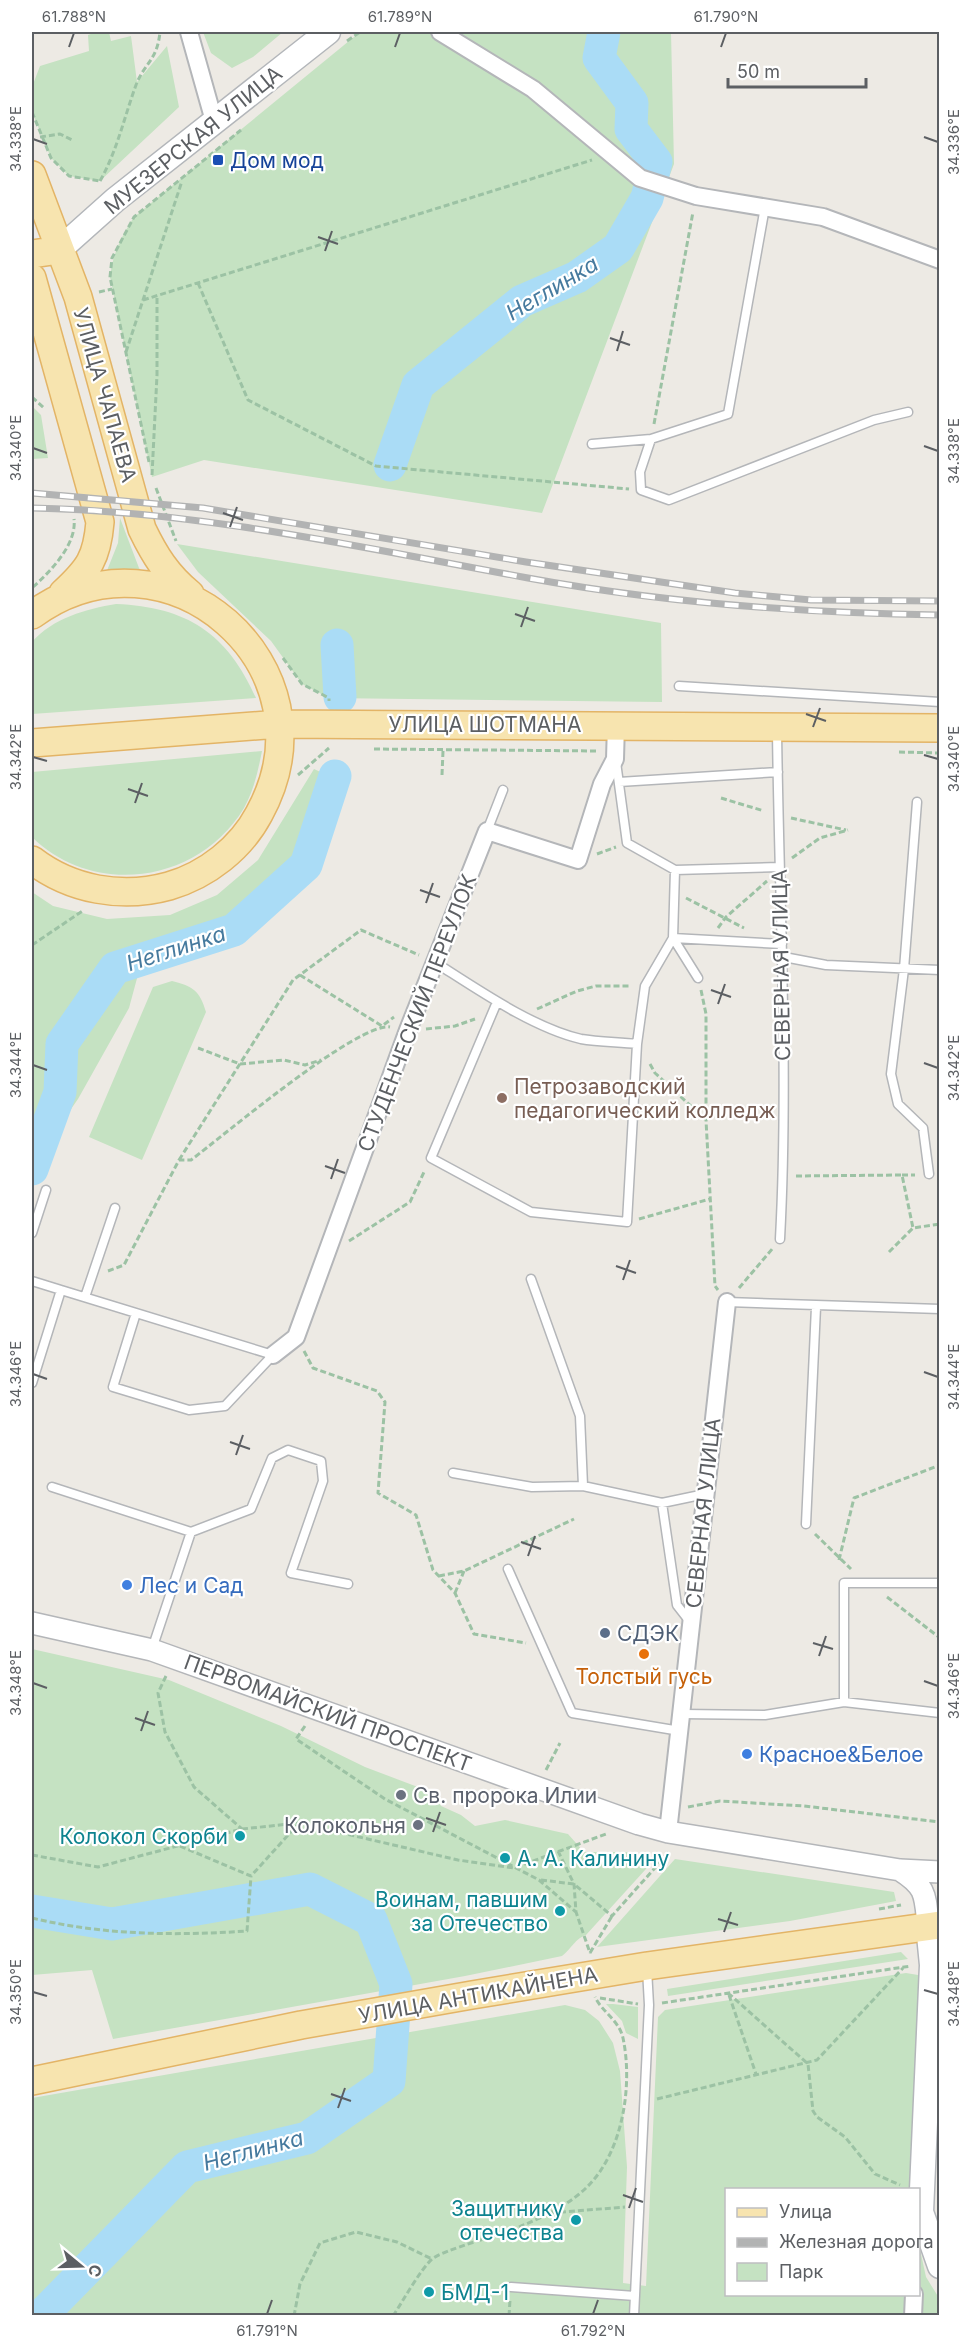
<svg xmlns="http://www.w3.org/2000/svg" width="971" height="2347" font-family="Inter,sans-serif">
<rect width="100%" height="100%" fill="#edeae4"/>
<!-- green -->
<path fill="#c5e2c2" d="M96,32H109L111,41L131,36L137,82L167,46L179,107L100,181L69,176L51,158L32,112V87L40,66L89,51L88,35Z
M203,32H283L253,57L232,68L211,53Z
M360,32H671L674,164L542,513L204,460L152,477L110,277C113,253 121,237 134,217Z
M32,406L41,415L48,458L32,459Z
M120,518L139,568L146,579L104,578L118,543Z
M177,544L661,623L662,702L329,698L302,684L271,641L198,572Z
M116,604C187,607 227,633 256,698L32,714V642C53,618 86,609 116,604Z
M262,751C258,771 254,790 244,808C199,883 94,898 32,837V772Z
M314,769L329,776L303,858L251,906L139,971L129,1008L78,1099L46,1145L32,1187V892L53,906L107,919L170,915L217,895L258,860Z
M172,981C193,986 200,991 206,1012L142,1160L89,1137L153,987Z
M32,1649L169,1680L281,1726L365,1767L431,1792L441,1806L461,1815L475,1826L505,1820L568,1834L584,1852H626L655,1859L586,1935C576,1938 571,1949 562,1956L465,1976L113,2039L92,1970L32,1975Z
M675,1859L894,1892L896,1901L790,1921L597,1947Z
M901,1952L908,1959L668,1996L667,1989Z
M906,1973L918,1975L920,1980L909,2189L726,2190V2294H918L919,2245L926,2277L939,2298V2315L32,2316V2098L565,2005L585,2010L599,2021L613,2043L620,2071L627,2167L623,2283L646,2286L658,2017L665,2010Z
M613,2004L638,2007V2039L626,2033L622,2021L606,2004Z"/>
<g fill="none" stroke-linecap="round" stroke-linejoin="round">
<!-- river -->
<path stroke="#aadcf6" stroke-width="33" d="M390,465L418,385L522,301L577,277L618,248L647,198L656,162L631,129L632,103L599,58L604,32
M337,645L340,697
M32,1169L60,1092L62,1044L115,968L234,930L306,865L335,776
M32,1911L112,1924L310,1889L371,1920L396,1984L389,2081L307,2138L187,2167L41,2316"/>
<!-- service casing -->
<g stroke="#b4b6b9" stroke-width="11">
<path id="service" d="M651,439L728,414L765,207
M592,444L651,439L640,472L641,490L669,500L874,420L908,412
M679,686L940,702
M777,730C779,900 789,1070 780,1239
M616,762L627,843L675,870L779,867
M619,782L778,772
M917,802L904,969L891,1074L898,1104L923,1128L929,1174
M487,831L503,790
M675,870L673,938L698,978
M784,957L826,965L940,970
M436,963C477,989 533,1028 581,1039C599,1042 619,1042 637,1044
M497,1002L431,1158L531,1212L627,1222L637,1044L645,986L673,938L782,944
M32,1233L46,1190
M531,1279L580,1416L583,1486
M32,1281L61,1290
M85,1297L115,1208
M727,1302L940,1309
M32,1383L61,1290L273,1355L225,1406L189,1410L113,1387L136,1313
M453,1473L532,1487L583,1486L662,1503L705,1494
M52,1487L191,1532
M662,1503L677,1605L691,1623
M806,1524L816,1307
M508,1569L572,1713L680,1731
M152,1649L191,1532L251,1509L272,1458L288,1450L321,1461L323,1481L291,1573L348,1584
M844,1702V1583H940
M682,1714L765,1715L844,1702L940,1713
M511,2287L635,2296
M634,2316L649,2005L647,1969"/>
</g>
<!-- minor casing -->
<g stroke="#b4b6b9" stroke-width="20">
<path id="minor" d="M189,32L214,121
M440,32L533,89L640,178L696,196L823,217L940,260
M273,1355L296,1337L408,1030L487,831L578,860L602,784L615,759L616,724
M668,1832L727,1302
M913,2316L914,2294"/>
</g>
<!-- tertiary casing -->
<g stroke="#b4b6b9" stroke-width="24">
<path id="tertiary" d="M32,1623L152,1650L639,1824L668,1832L900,1870L940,1872
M900,1870C927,1887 925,1896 928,1925"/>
</g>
<!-- secondary casing -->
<g stroke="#b3b6ba" stroke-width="27">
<path id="secondary" d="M59,250L115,200L328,32
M928,1925L932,1965L921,2212L940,2266"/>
</g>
<!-- primary casing -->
<g stroke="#e3b466" stroke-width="30">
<path id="primary" d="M32,175L78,297L142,529C155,556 167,575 190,594
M32,254L59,250
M32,278L100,522C97,558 89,569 63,593
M32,615C167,516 340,667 259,814C241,848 207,875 169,886C122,899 71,890 32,860
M32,743L279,724L940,728
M32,2081L301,2025L472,1995L647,1966L940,1925"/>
</g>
<!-- path -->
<path stroke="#9cc2a4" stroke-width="3" stroke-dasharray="6 3" stroke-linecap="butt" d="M347,41L360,32
M32,112L51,158L69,176L100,181
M40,137L60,134L72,140
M100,181C117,151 124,118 136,85C145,62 157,61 160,32
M198,283L248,400L376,466L629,489
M99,292L112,289
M143,300L592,160
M126,352L182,181
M32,397L44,408
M654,424L693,212
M149,462L110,277L112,258L134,217L241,130
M152,475L157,375V296
M156,488L176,541
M33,587C51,571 77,544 74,519
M283,658L302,684L329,698V701
M374,749L599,751
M899,752L940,753
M298,775L329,748
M442,775L443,751
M721,798L764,811
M791,818L846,830
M597,854L616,847
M792,858L820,838L848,830
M686,898L744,928
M718,928L726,917L767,881
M32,945L84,910
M300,975L382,1026L394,1017
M701,990L706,1014V1120L715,1286L718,1290
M537,1009L577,991L596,986H631
M426,1029L455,1026L475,1019
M198,1048L240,1064L284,1060L305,1065L321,1060
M650,1064L655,1073L706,1120
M179,1160L293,980L361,930L419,955
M902,1175H915
M796,1176L902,1175L913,1228
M639,1219L710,1199
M349,1241L410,1202L425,1170
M889,1252L913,1228L940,1224
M108,1271L124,1265L179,1160H191C223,1136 358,1022 390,1027
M739,1288L773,1248
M304,1351L313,1368L377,1391L385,1402L378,1493L416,1515L433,1570L455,1593L474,1634L526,1643
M815,1534L851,1569
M839,1560L854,1498L940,1465
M439,1576L464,1571L574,1519
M455,1593L464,1571
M887,1597L940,1638
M166,1676L158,1693L165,1732L194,1787L242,1829
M305,1726L296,1739L385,1799L539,1880L576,1912
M546,1770L560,1743
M688,1807L720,1801L804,1806L940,1822
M180,1846L251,1876L299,1823
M558,1851L574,1884L576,1912L590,1953
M32,1855L98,1867L242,1829L299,1823L458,1860L514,1868L606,1834
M541,1880L574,1884L612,1916L670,1851
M879,1909L901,1905
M32,1918C102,1935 175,1936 247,1931L251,1876
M590,1953L612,1916
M728,1993L808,2064L813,2111L817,2117L845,2137L875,2174L900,2185
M729,1995L756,2074
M600,1998L638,2004
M662,2003L911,1966
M657,2099L817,2060L903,1968
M551,2213L625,2207
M294,2316L300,2284L320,2243L356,2232L397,2242L432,2259
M393,2316C403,2301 420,2270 432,2259C443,2250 503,2234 521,2226C544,2217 570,2204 587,2187C623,2152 633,2085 623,2038C619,2020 602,2012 595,1997
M509,2316L510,2300"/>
<!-- service -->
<use href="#service" stroke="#fff" stroke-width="8"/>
<!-- minor -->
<use href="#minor" stroke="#fff" stroke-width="16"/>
<!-- tertiary -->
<use href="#tertiary" stroke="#fff" stroke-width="21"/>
<!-- secondary -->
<use href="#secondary" stroke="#fff" stroke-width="24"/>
<!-- primary -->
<use href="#primary" stroke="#f7e4af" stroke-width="27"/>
<!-- rail casing -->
<g stroke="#b2b3b3" stroke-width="7">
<path id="rail" d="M32,493L203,508L526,562L735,593L811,600L940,601
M32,508C199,511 364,548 528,578C664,603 801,613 940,615"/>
</g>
<!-- rail -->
<use href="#rail" stroke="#fff" stroke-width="4.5" stroke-dasharray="14" stroke-linecap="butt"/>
</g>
<!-- ticks -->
<path fill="none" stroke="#5c5f63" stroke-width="2" d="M69,47L74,33M395,47L400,33M721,47L726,33M924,137L938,142M33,139L47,144M318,237L338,244M325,251L332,231M610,338L630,345M617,351L623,331M924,446L938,451M33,448L47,453M223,513L243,520M230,527L237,507M515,614L535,621M521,627L528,607M806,714L826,721M813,727L820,708M924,755L938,759M33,757L47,761M128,789L148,796M135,803L142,783M420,890L440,897M426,903L433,883M711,990L731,997M718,1004L725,984M924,1063L938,1068M33,1065L47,1070M325,1166L345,1173M331,1179L338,1159M616,1266L636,1273M623,1280L630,1260M924,1372L938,1377M33,1374L47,1379M230,1442L250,1449M236,1455L243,1435M521,1542L541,1549M528,1556L535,1536M813,1643L833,1649M819,1656L826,1636M924,1681L938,1686M33,1683L47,1688M135,1718L155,1725M141,1731L148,1711M426,1818L446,1825M433,1832L440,1812M718,1919L738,1925M724,1932L731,1912M924,1990L938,1994M33,1992L47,1996M331,2094L351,2101M338,2108L345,2088M623,2195L643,2202M629,2208L636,2188M267,2314L272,2300M593,2314L598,2300"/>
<!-- markers -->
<rect fill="#1a4fb4" stroke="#fff" stroke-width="2" x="212" y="154" width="12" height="12" rx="3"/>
<circle fill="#8d6e63" stroke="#fff" stroke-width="2" cx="502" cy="1098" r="6"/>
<g fill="#3f7fe0" stroke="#fff" stroke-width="2">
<circle cx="127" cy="1585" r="6"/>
<circle cx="747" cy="1754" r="6"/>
</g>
<circle fill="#5c6f8a" stroke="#fff" stroke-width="2" cx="605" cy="1633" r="6"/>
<circle fill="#e8710a" stroke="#fff" stroke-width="2" cx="644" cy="1654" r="6"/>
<g fill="#6b7280" stroke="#fff" stroke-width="2">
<circle cx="401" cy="1795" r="6"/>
<circle cx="418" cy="1825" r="6"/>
</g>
<g fill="#0f9aa8" stroke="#fff" stroke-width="2">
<circle cx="240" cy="1836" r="6"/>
<circle cx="505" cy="1858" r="6"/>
<circle cx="560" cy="1911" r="6"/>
<circle cx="576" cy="2220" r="6"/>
<circle cx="429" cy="2292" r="6"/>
</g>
<g text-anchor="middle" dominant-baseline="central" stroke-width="4.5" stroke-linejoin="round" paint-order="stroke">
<!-- street labels -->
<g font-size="21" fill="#5c5f63" stroke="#fff">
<text transform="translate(193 140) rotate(-39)">МУЕЗЕРСКАЯ УЛИЦА</text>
<text transform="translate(105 395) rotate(74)">УЛИЦА ЧАПАЕВА</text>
<text x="485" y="724">УЛИЦА ШОТМАНА</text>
<text transform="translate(781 965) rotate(-91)">СЕВЕРНАЯ УЛИЦА</text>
<text transform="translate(417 1013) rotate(-69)">СТУДЕНЧЕСКИЙ ПЕРЕУЛОК</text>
<text transform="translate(703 1513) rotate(-84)">СЕВЕРНАЯ УЛИЦА</text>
<text transform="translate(328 1713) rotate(20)">ПЕРВОМАЙСКИЙ ПРОСПЕКТ</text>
<text transform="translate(478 1995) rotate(-10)">УЛИЦА АНТИКАЙНЕНА</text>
</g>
<!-- transit labels -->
<g font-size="21" fill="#164399" stroke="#fff" text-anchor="start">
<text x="230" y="160">Дом мод</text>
</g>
<!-- education labels -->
<g font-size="21" fill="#785e54" stroke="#fff" text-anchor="start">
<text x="514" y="1086">Петрозаводский<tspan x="514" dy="24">педагогический колледж</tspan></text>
</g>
<!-- shop labels -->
<g font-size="21" fill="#366cbe" stroke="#fff" text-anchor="start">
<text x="139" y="1585">Лес и Сад</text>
<text x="759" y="1754">Красное&amp;Белое</text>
</g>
<!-- service labels -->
<g font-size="21" fill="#4e5e75" stroke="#fff" text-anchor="start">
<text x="617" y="1633">СДЭК</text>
</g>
<!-- food labels -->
<g font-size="21" fill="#c56008" stroke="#fff">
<text x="644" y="1676">Толстый гусь</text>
</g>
<!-- worship labels -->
<g font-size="21" fill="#5b616d" stroke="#fff" text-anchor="start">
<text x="413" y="1795">Св. пророка Илии</text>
<text x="406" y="1825" text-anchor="end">Колокольня</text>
</g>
<!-- culture labels -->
<g font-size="21" fill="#0d838f" stroke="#fff" text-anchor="end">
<text x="228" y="1836">Колокол Скорби</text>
<text x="517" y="1858" text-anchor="start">А. А. Калинину</text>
<text x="548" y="1899">Воинам, павшим<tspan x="548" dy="24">за Отечество</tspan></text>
<text x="564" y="2208">Защитнику<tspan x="564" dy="24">отечества</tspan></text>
<text x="441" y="2292" text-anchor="start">БМД-1</text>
</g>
<!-- water labels -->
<g font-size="22" font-style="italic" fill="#467a9e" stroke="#fff">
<text transform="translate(552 288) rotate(-31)">Неглинка</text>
<text transform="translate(176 948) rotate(-18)">Неглинка</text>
<text transform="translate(253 2150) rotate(-15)">Неглинка</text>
</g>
</g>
<!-- border -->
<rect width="971" height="2347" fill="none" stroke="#ffffff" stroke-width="66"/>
<!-- legend -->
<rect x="725" y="2188" width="195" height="108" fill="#ffffff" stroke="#bebfc1" stroke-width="1.5"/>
<rect x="737" y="2208" width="30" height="9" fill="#f7e4af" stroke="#bebfc1" stroke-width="1.5"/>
<text x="779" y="2218" font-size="18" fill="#5c5f63">Улица</text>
<rect x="737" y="2238" width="30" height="9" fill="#b2b3b3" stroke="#bebfc1" stroke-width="1.5"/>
<text x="779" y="2248" font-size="18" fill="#5c5f63">Железная дорога</text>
<rect x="737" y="2263" width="30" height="18" fill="#c5e2c2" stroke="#bebfc1" stroke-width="1.5"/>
<text x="779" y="2278" font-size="18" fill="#5c5f63">Парк</text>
<!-- north arrow -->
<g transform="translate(81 2266) rotate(109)" stroke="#ffffff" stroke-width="4.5" paint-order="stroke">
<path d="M0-4.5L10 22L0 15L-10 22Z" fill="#5c5f63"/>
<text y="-9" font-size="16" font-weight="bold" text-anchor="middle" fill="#5c5f63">С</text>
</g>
<!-- scale -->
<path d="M728 78v9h138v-9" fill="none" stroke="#5c5f63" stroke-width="3"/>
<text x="737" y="78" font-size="18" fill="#5c5f63" stroke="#ffffff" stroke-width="4.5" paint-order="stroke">50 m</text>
<rect x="33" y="33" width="905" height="2281" fill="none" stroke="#5c5f63" stroke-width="2"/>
<g font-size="15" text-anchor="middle" fill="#5c5f63">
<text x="74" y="22">61.788°N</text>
<text x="400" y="22">61.789°N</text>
<text x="726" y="22">61.790°N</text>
<text transform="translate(16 139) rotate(-90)" y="5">34.338°E</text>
<text transform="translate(954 142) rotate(-90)" y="5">34.336°E</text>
<text transform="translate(16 448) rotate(-90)" y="5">34.340°E</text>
<text transform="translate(954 451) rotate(-90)" y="5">34.338°E</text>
<text transform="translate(16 757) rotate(-90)" y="5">34.342°E</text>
<text transform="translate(954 759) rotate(-90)" y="5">34.340°E</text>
<text transform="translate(16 1065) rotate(-90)" y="5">34.344°E</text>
<text transform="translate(954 1068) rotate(-90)" y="5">34.342°E</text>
<text transform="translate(16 1374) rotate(-90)" y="5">34.346°E</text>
<text transform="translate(954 1377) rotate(-90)" y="5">34.344°E</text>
<text transform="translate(16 1683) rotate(-90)" y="5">34.348°E</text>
<text transform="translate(954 1686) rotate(-90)" y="5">34.346°E</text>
<text transform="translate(16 1992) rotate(-90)" y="5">34.350°E</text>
<text transform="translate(954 1994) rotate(-90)" y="5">34.348°E</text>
<text x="267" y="2336">61.791°N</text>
<text x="593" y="2336">61.792°N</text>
</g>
</svg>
